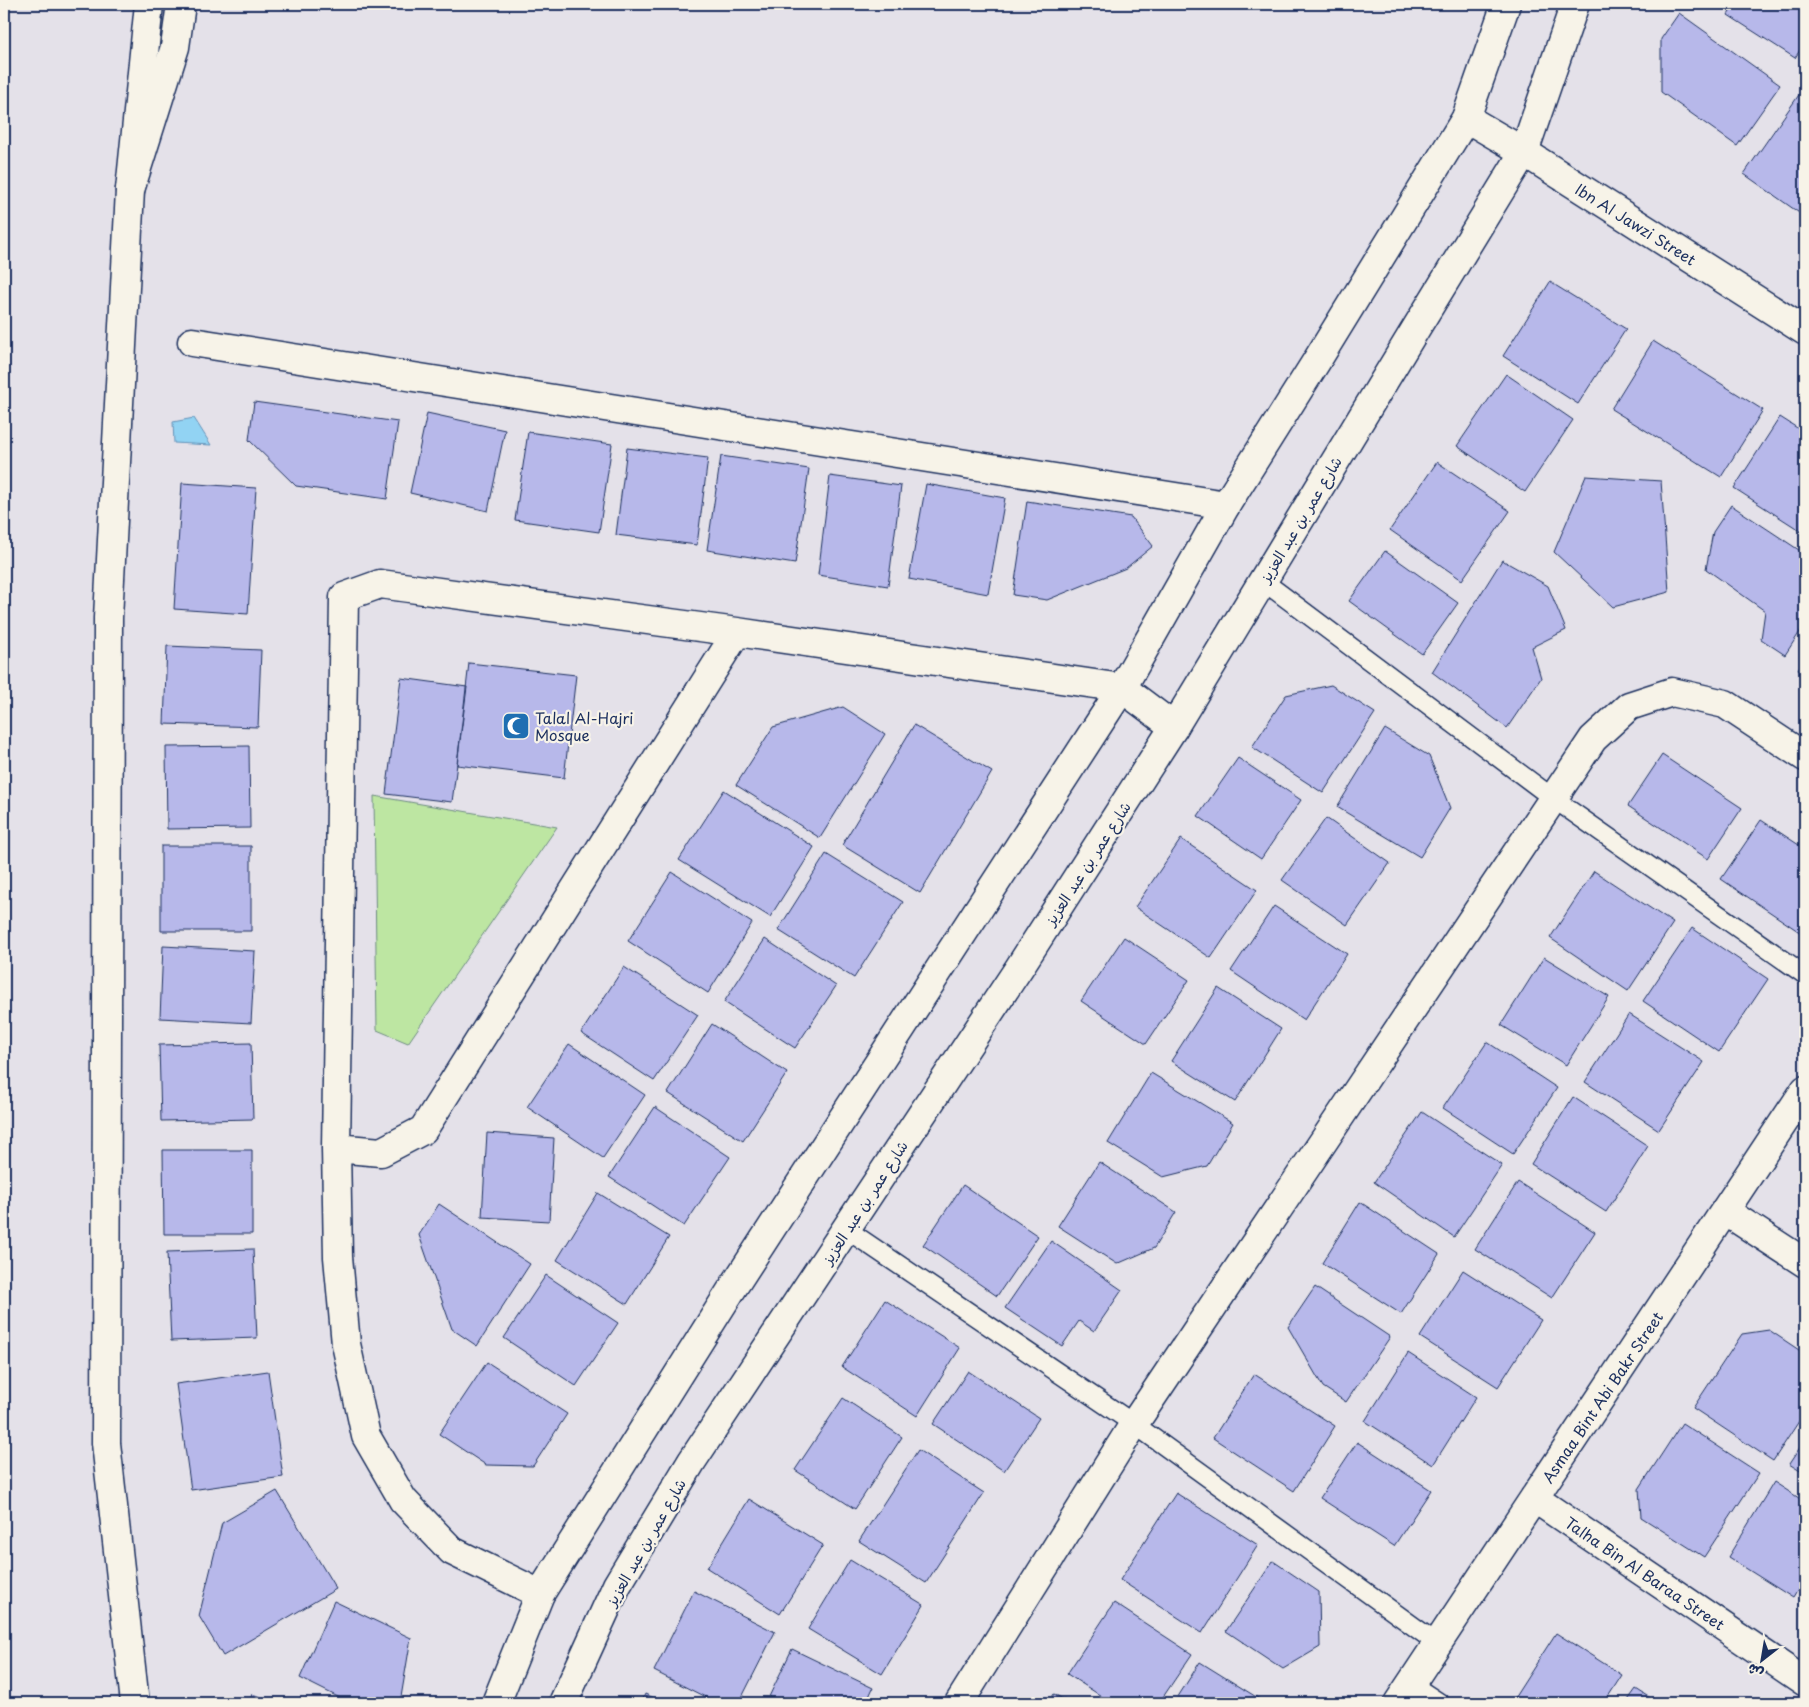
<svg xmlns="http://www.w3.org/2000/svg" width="1809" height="1707" font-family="'Playpen Sans','Playpen Sans Arabic',sans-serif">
<rect width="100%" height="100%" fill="#e4e1e9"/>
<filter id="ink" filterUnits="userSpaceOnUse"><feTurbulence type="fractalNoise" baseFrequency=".02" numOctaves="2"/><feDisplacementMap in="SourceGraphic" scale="10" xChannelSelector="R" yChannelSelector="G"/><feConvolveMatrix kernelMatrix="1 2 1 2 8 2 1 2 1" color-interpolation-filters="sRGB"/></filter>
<g filter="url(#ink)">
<!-- green -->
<path fill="#bde6a2" stroke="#6c8a80" d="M374,796L557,827L408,1043L377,1030Z"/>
<!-- water -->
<path fill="#92d3f3" stroke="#6291b7" d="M194,418L211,445L174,443L173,422Z"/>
<!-- building -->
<path fill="#b7b8ea" stroke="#1b2f5e" d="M1735,4H1805V42L1795,58L1728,15Z
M1679,13L1780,85L1737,146L1661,92V39Z
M1803,89L1805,90V217L1744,174Z
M1550,282L1626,329L1578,404L1503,356Z
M1653,341L1763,410L1721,477L1611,409Z
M1506,374L1573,420L1525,492L1457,446Z
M254,402L398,422L387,499L296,486L249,440Z
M427,413L505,430L488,511L410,493Z
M1780,417L1805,433L1804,533L1734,488Z
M528,432L612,444L599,532L515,520Z
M627,448L708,458L697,545L616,535Z
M721,456L809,469L795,564L707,550Z
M1437,462L1510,511L1462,580L1390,530Z
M830,476L901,486L888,586L818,575Z
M1586,476L1661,481L1669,592L1613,607L1554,552Z
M182,483L256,488L248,614L174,609Z
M926,484L1005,498L988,594L909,579Z
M1027,501L1131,517L1153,546L1126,568L1047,600L1013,595Z
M1731,505L1805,554V624L1785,655L1761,639L1765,611L1706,569L1713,532Z
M1385,551L1458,603L1422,654L1349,601Z
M1502,560L1548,586L1566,630L1532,647L1541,678L1507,728L1432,672Z
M167,646L261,650L258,727L164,724Z
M1805,658V674L1798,669Z
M469,663L576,675L564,778L457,765Z
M401,678L467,687L452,802L386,794Z
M1331,685L1375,713L1323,793L1252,747L1286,695Z
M843,707L885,734L820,838L736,785L773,727Z
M914,725L992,772L920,893L842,845Z
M1385,729L1429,756L1450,808L1420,857L1337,807Z
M249,746L250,828L167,829L166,747Z
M1662,755L1742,808L1708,859L1628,806Z
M1238,758L1301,800L1261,859L1198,816Z
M724,790L814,847L770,917L679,860Z
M1326,818L1390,863L1347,925L1282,880Z
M1761,820L1805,849V927L1801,933L1721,879Z
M1181,839L1257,890L1211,958L1135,907Z
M161,846H251V931H161Z
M826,854L903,902L854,978L778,930Z
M1594,871L1673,923L1628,991L1550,938Z
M672,872L752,923L708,993L628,941Z
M1274,906L1347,954L1304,1020L1231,971Z
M1692,928L1768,979L1719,1052L1643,1001Z
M1124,937L1189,980L1146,1044L1081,1001Z
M765,939L836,986L795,1048L724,1002Z
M163,946L255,951L251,1023L160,1018Z
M1544,957L1609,997L1566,1065L1501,1025Z
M624,967L698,1015L654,1081L581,1033Z
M1218,988L1281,1029L1235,1102L1171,1061Z
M1629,1014L1704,1062L1659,1130L1585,1082Z
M712,1024L787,1073L743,1141L668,1093Z
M1487,1042L1557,1088L1513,1154L1443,1108Z
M251,1043L253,1119L161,1121L159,1045Z
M569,1044L645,1095L603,1158L527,1107Z
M1151,1073L1233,1123L1207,1166L1163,1177L1108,1143Z
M1573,1097L1648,1146L1606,1212L1531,1164Z
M655,1107L730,1157L684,1226L609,1177Z
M1422,1112L1502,1165L1454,1237L1374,1182Z
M487,1133L554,1138L549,1221L482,1217Z
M163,1150H252V1234H164Z
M1099,1162L1176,1212L1154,1248L1117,1264L1058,1226Z
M1518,1182L1595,1232L1552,1298L1475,1249Z
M963,1185L1038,1236L997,1296L923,1245Z
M598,1193L669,1237L627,1304L557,1260Z
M1360,1202L1439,1254L1401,1314L1322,1263Z
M439,1204L530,1264L477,1346L452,1329L419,1235Z
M1051,1241L1122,1290L1094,1331L1079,1321L1062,1346L1005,1308Z
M253,1249L257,1338L171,1341L167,1252Z
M1463,1270L1541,1320L1498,1387L1420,1337Z
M546,1275L618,1323L576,1386L504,1338Z
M1315,1287L1390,1337L1346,1402L1323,1387L1288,1327Z
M885,1300L960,1348L917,1416L842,1367Z
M1769,1330L1805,1354V1412L1773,1461L1693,1408L1742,1334Z
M1408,1353L1476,1397L1433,1465L1365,1421Z
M487,1362L567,1414L533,1466L486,1465L439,1434Z
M268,1371L283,1477L191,1490L176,1384Z
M968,1371L1039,1418L1004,1471L933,1424Z
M1254,1374L1335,1426L1294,1491L1213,1438Z
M843,1398L902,1437L855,1509L795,1470Z
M1682,1423L1759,1473L1704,1557L1641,1517L1639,1489Z
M1805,1440V1474L1789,1464Z
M1357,1442L1431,1490L1394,1546L1320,1498Z
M918,1450L984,1493L926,1583L859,1541Z
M1774,1482L1805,1502V1578L1793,1598L1728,1557Z
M277,1491L336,1589L223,1656L199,1616L222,1523Z
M1176,1493L1258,1545L1202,1633L1120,1580Z
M749,1499L823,1545L780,1614L707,1568Z
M850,1560L924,1605L882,1674L808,1629Z
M1273,1561L1319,1592L1320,1647L1283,1669L1226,1631Z
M694,1591L775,1632L739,1703H717L654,1671Z
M334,1601L411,1638L400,1703H350L300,1678Z
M1114,1603L1192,1654L1159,1703H1112L1067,1674Z
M1556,1633L1622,1675L1604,1703H1511Z
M792,1649L873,1688L866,1703H766Z
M1200,1662L1266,1703H1174Z
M1636,1689L1658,1703H1626Z
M252,1694L277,1703H249Z
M645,1694L666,1703H641Z
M1054,1694L1070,1703H1048Z"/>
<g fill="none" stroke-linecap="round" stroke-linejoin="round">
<!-- lane casing -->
<g stroke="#1b2f5e" stroke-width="21">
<path id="lane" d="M1263,581L1554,799L1805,975
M846,1229L1134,1424L1438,1644
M1411,1684L1440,1703"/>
</g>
<!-- street casing -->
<g stroke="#1b2f5e" stroke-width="31">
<path id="street" d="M1466,118L1524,152L1805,331
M192,342L1226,505
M336,1148L381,1152L423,1130L737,632
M1725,1211L1805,1263
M1534,1498L1805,1682
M540,1594L452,1551L403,1500L366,1436L346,1344L338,1257L336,1148L344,597L380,584L737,632L1122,688L1174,727
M959,1703L1134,1424L1593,739L1629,706L1672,692L1725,704L1805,757
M1398,1703L1805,1090"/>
</g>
<!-- secondary casing -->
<g stroke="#1b2f5e" stroke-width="31">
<path id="secondary" d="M135,1703L106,1443L108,618L130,190L149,4
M496,1703L540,1594L732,1289L1122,688L1226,505L1316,362L1466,118L1506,4
M563,1703L617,1585L692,1461L1019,968L1174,727L1418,325L1524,152L1575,4"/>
</g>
<!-- primary casing -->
<g stroke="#1b2f5e" stroke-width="31">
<path id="primary" d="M130,190L175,47L181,4"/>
</g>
<!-- lane -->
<use href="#lane" stroke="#f7f3e8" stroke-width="18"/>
<!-- street -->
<use href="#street" stroke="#f7f3e8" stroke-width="28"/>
<!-- secondary -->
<use href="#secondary" stroke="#f7f3e8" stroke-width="28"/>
<!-- primary -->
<use href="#primary" stroke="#f7f3e8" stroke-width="28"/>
</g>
</g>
<!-- icons -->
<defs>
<g id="mosque-square" transform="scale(1.4375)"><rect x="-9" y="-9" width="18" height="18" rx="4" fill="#1f6fb2" stroke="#f7f3e8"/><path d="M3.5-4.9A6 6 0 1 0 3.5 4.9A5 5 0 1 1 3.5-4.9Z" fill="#fff"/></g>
</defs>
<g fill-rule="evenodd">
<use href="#mosque-square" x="516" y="726"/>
</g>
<g text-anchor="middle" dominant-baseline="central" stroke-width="4.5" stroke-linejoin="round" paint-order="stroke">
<!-- street labels -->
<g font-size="15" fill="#1b2f5e" stroke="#f7f3e8">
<text transform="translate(1636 224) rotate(32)">Ibn Al Jawzi Street</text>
<text transform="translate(1300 519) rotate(-59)">شارع عمر بن عبد العزيز</text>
<text transform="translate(1087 863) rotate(-57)">شارع عمر بن عبد العزيز</text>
<text transform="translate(864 1202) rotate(-57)">شارع عمر بن عبد العزيز</text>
<text transform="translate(1602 1397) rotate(-56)">Asmaa Bint Abi Bakr Street</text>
<text transform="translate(645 1542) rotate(-60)">شارع عمر بن عبد العزيز</text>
<text transform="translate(1645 1573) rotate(34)">Talha Bin Al Baraa Street</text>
</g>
<!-- poi labels -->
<g font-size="15" fill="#1b2f5e" stroke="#f7f3e8" text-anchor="start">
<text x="535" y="717">Talal Al-Hajri<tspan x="535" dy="17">Mosque</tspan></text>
</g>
</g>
<!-- margin -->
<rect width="1809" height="1707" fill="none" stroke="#f7f3e8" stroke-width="20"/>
<rect x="10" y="10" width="1789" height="1687" fill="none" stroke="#1b2f5e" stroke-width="2" filter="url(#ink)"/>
<!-- north arrow -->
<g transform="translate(1762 1660) rotate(211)" stroke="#f7f3e8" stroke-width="4" paint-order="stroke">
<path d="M0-4L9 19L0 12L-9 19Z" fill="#1b2f5e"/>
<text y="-8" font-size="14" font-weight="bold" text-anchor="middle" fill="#1b2f5e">ش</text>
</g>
</svg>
